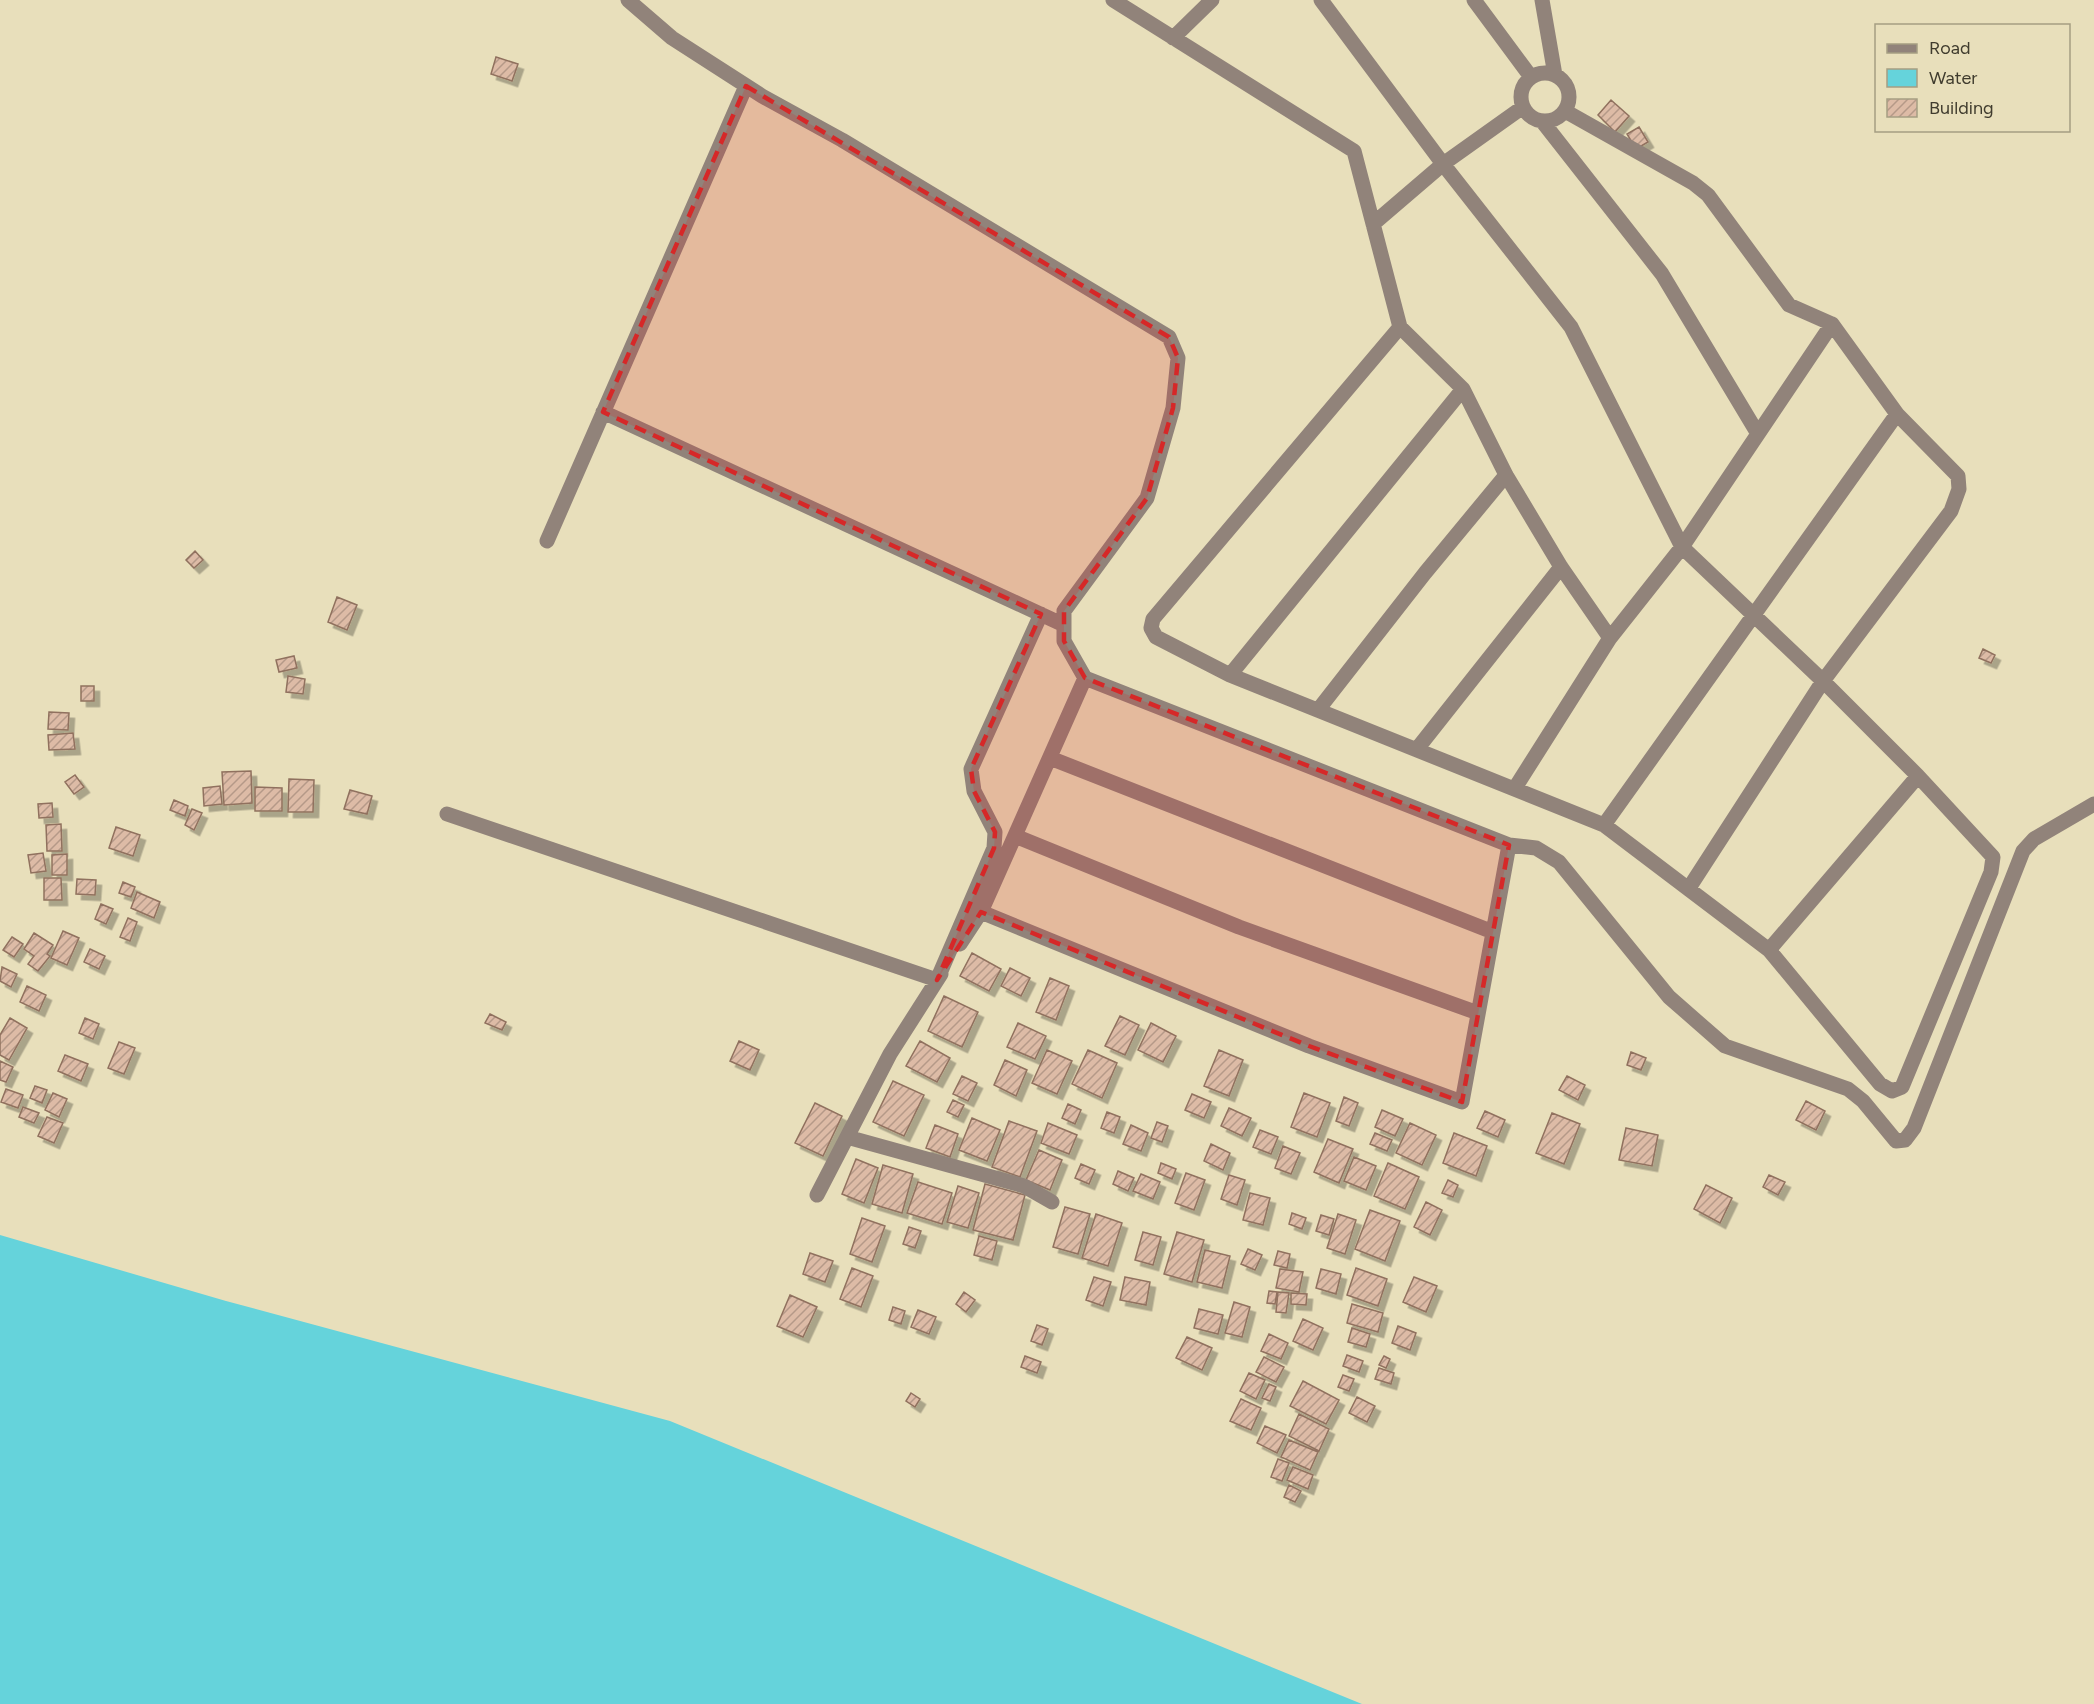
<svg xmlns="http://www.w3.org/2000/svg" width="2094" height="1704" font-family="Figtree,sans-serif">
<defs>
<pattern id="building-hatch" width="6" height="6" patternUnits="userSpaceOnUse" patternTransform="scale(1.5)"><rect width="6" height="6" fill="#ddbba6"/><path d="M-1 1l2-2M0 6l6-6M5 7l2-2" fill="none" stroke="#b59988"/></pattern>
<filter id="shadow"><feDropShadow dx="5.5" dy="5.5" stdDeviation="0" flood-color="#0004"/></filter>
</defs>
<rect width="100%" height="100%" fill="#e8dfbb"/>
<!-- water -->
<path fill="#65d3db" d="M0,1235L226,1301L670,1421L1362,1704H0Z"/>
<!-- building -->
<path fill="url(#building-hatch)" stroke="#90715e" stroke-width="1.5" filter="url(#shadow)" d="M496,57L518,64L512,81L491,74Z
M1611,100L1629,116L1615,132L1598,115Z
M1639,127L1648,142L1636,149L1627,134Z
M195,551L203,560L194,568L186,560Z
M337,597L357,605L347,630L328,622Z
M1983,649L1995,655L1991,663L1979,658Z
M294,656L297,668L279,672L276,660Z
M288,676L305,679L303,694L286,692Z
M81,686H94V701H81Z
M49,712L69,713L68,730L48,729Z
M73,733L75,749L49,750L48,735Z
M251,771L252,803L224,805L222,772Z
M75,775L84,787L74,794L65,782Z
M289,779L314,780L313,812H288Z
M220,786L222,804L204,806L203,788Z
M255,787L282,788V811H255Z
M350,790L372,796L367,814L344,809Z
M174,800L188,806L185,816L170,810Z
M52,803L53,817L39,818L38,804Z
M192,809L202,813L194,830L185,825Z
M61,824L62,851H47L46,825Z
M116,827L140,835L133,856L109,848Z
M43,853L46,871L31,873L28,855Z
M67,854V875H52V855Z
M44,878H61L62,900H44Z
M77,879L96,880L95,895L76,894Z
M123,882L135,887L131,897L119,893Z
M137,892L160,902L154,918L131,908Z
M101,904L113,909L106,924L95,919Z
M128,918L137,922L130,941L120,937Z
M63,931L79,938L67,965L51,958Z
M34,933L53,945L47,954L50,956L38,971L28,964L34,956L24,949Z
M12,937L23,944L14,957L3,950Z
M90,949L105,956L99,969L84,962Z
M972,953L1001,969L989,991L960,976Z
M2,967L17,974L11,987L0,981Z
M1010,968L1030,978L1021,996L1001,986Z
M1050,978L1069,986L1056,1020L1036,1012Z
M27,986L46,995L39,1011L20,1002Z
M944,996L978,1012L962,1047L928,1031Z
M490,1014L506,1022L502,1030L485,1023Z
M1120,1016L1139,1025L1125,1055L1105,1046Z
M10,1018L27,1028L9,1060L0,1055V1035Z
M85,1018L99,1024L93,1039L79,1033Z
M1018,1023L1046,1036L1035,1059L1007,1047Z
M1151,1023L1176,1036L1163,1062L1138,1050Z
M739,1041L759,1050L750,1070L730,1061Z
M920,1041L950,1058L937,1082L906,1066Z
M119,1042L135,1048L124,1074L108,1068Z
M1047,1050L1072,1061L1057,1094L1032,1083Z
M1088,1050L1117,1063L1102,1098L1072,1084Z
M1219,1050L1243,1060L1229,1096L1204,1086Z
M1631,1052L1646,1058L1641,1070L1627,1065Z
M65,1055L88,1064L81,1081L58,1071Z
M1005,1060L1027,1070L1016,1096L994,1085Z
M0,1061L13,1067L6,1082L0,1080Z
M962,1076L977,1083L968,1101L953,1094Z
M1567,1076L1585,1085L1578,1100L1559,1090Z
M893,1081L924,1095L904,1136L873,1122Z
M35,1086L47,1090L42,1103L30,1098Z
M6,1089L23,1095L18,1108L1,1102Z
M53,1093L67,1099L59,1117L45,1110Z
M1304,1093L1330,1103L1317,1137L1291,1127Z
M1192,1094L1211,1102L1204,1118L1185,1110Z
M1344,1097L1358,1103L1349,1126L1336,1121Z
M953,1100L964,1105L958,1117L947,1112Z
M1806,1101L1825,1111L1816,1130L1796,1120Z
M815,1103L842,1116L823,1156L795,1143Z
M1068,1104L1081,1110L1075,1124L1062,1118Z
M23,1107L39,1113L34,1123L19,1117Z
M1229,1108L1251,1118L1242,1136L1221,1126Z
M1382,1110L1403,1119L1395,1136L1375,1127Z
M1485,1111L1505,1120L1498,1137L1477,1128Z
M1107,1112L1120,1117L1114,1133L1101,1128Z
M1552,1113L1580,1124L1564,1164L1536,1153Z
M47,1117L63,1123L54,1143L38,1136Z
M972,1118L1000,1130L987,1161L959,1150Z
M1009,1121L1037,1131L1020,1177L992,1167Z
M1157,1122L1168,1126L1162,1142L1151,1138Z
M1048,1123L1077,1135L1069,1154L1041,1143Z
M1410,1123L1436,1135L1422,1165L1396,1153Z
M935,1125L958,1134L950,1157L926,1148Z
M1131,1125L1148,1133L1141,1151L1123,1144Z
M1626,1128L1658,1135L1652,1166L1619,1160Z
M1260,1130L1278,1137L1271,1154L1253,1147Z
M1375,1133L1392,1140L1387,1151L1370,1144Z
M1454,1133L1487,1146L1476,1176L1443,1163Z
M1328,1139L1353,1149L1339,1183L1314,1172Z
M1211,1144L1230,1153L1223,1170L1204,1161Z
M1283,1146L1300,1153L1291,1174L1275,1168Z
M1039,1150L1062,1160L1050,1190L1026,1180Z
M1354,1157L1376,1166L1366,1190L1344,1181Z
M856,1159L878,1168L864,1203L842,1194Z
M1161,1163L1176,1169L1172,1179L1158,1173Z
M1388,1163L1419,1177L1405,1209L1374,1196Z
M1081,1164L1095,1170L1089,1184L1075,1178Z
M883,1165L913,1174L902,1213L872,1204Z
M1118,1171L1134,1178L1128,1191L1113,1184Z
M1186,1173L1205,1180L1194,1210L1175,1203Z
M1141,1174L1160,1182L1153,1199L1133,1191Z
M1229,1175L1245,1180L1237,1205L1221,1199Z
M1769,1175L1785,1182L1778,1195L1763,1187Z
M1448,1180L1458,1185L1453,1197L1442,1193Z
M918,1182L952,1193L942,1224L907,1213Z
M985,1184L1025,1195L1013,1240L973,1230Z
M1706,1185L1732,1198L1720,1223L1694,1209Z
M958,1186L979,1193L968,1228L947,1222Z
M1250,1193L1270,1198L1263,1225L1243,1220Z
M1426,1202L1442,1210L1430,1235L1414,1227Z
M1065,1207L1090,1214L1078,1254L1053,1247Z
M1370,1210L1400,1221L1385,1261L1355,1249Z
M1292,1213L1306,1218L1302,1229L1289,1224Z
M1096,1214L1122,1223L1108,1266L1082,1258Z
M1338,1214L1356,1220L1345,1254L1327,1248Z
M1321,1215L1334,1219L1329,1235L1316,1231Z
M862,1218L885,1226L872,1262L850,1254Z
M909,1227L921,1231L915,1248L903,1244Z
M1143,1232L1161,1237L1153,1265L1135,1260Z
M1177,1232L1204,1240L1192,1282L1164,1274Z
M979,1236L997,1241L992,1260L974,1255Z
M1248,1249L1262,1255L1255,1270L1241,1264Z
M1205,1250L1230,1256L1222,1288L1197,1282Z
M1278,1251L1290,1254L1287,1268L1274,1265Z
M810,1253L833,1261L825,1282L803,1274Z
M852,1268L873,1276L861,1307L840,1299Z
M1356,1268L1387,1279L1378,1306L1347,1295Z
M1280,1269L1303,1272L1299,1292L1276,1288Z
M1321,1269L1341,1274L1336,1294L1316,1288Z
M1094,1277L1111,1282L1103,1306L1086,1300Z
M1125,1277L1150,1282L1146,1305L1120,1300Z
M1414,1277L1437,1286L1426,1312L1403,1302Z
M1269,1291L1277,1292L1275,1304L1267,1303Z
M964,1292L975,1300L966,1312L956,1304Z
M1278,1292L1289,1293L1286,1313L1276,1312Z
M1291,1293L1307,1294L1306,1305L1291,1304Z
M790,1295L817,1307L803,1337L777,1326Z
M1234,1302L1250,1307L1242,1337L1225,1333Z
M1352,1304L1383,1313L1378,1332L1347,1323Z
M893,1307L905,1311L901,1324L889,1320Z
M1199,1309L1223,1315L1218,1334L1194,1328Z
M918,1310L936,1317L929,1334L911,1327Z
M1303,1319L1323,1328L1313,1350L1293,1341Z
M1037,1325L1048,1329L1042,1345L1031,1341Z
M1398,1326L1416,1333L1410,1350L1392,1343Z
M1352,1328L1370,1334L1366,1347L1348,1342Z
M1269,1334L1288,1343L1281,1359L1261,1351Z
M1187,1337L1212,1348L1202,1370L1176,1358Z
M1347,1355L1363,1361L1359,1372L1343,1366Z
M1025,1356L1041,1362L1037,1373L1021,1367Z
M1384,1356L1390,1359L1386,1368L1379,1365Z
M1264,1357L1284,1367L1276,1382L1256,1372Z
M1379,1368L1394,1373L1391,1384L1375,1379Z
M1249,1373L1265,1380L1256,1399L1240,1391Z
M1343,1375L1354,1379L1349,1391L1338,1387Z
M1303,1381L1339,1400L1326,1424L1290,1406Z
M1269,1384L1276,1387L1270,1401L1262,1398Z
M911,1393L920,1399L915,1407L906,1401Z
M1357,1397L1375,1406L1367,1422L1349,1413Z
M1241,1399L1261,1408L1251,1430L1230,1421Z
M1299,1414L1329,1429L1319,1451L1289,1436Z
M1265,1426L1286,1435L1277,1453L1257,1443Z
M1289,1440L1318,1452L1310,1470L1281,1457Z
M1278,1459L1289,1463L1282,1481L1271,1477Z
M1293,1467L1313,1475L1308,1489L1287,1480Z
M1289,1485L1301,1491L1295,1502L1284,1497Z"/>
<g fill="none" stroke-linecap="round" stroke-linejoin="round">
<!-- minor -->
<path stroke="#91837a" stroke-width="15" d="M628,0L672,38L762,96L842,140L1169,337L1178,358L1173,408L1147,498L1064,611V641L1085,678L1509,845L1536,848L1559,862L1669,997L1725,1046L1848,1089L1863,1101L1896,1141L1905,1140L1914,1128L2023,851L2034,839L2094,804
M1113,0L1354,151L1400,327L1463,389L1506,475L1561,567L1610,638
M1321,0L1443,164L1571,327L1682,547L1823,681L1918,776L1993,857L1991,872L1902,1087L1892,1091L1880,1084L1769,950L1604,825L1230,675L1156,637L1151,628L1153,619L1400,327
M1474,0L1531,77
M1542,0L1555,75
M1173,38L1212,0
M1521 97a24 24 0 1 1 48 0a24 24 0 1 1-48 0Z
M1565,111L1693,183L1708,195L1789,305L1832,324
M1542,121L1662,274L1758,434
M1373,224L1443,164L1523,107
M603,412L1064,625
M547,541L746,86
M1230,675L1463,389
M1318,710L1425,573L1506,475
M1417,749L1561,567
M1050,758L1493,932
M1515,788L1610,638L1682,547L1832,324L1897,414L1958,476L1959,489L1951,511L1823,681L1689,888
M447,814L937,980L994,848L995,832L974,791L971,769L1041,614
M1604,825L1897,414
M1015,836L1239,927L1478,1013
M981,912L1309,1046L1462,1102L1509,845
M960,944L981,912L1085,678
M1769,950L1918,776
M847,1137L1024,1186L1052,1202
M817,1195L890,1054L941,974"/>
</g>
<!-- marked area -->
<path fill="#d62828" fill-opacity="0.2" stroke="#d62828" stroke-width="4.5" stroke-dasharray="12 8" stroke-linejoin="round" d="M746,86L1169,337L1178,358L1173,408L1147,498L1064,611V641L1085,678L1509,845L1462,1102L1309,1046L981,912L937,980L994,848L995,832L974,791L971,769L1041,614L603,412Z"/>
<!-- legend -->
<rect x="1875" y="24" width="195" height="108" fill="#e8dfbb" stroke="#a59e83" stroke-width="1.5"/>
<rect x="1887" y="44" width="30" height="9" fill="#91837a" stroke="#a59e83" stroke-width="1.5"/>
<text x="1929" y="54" font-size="18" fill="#403c2e">Road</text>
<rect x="1887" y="69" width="30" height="18" fill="#65d3db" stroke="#a59e83" stroke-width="1.5"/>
<text x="1929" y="84" font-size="18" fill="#403c2e">Water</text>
<rect x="1887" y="99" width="30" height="18" fill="url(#building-hatch)" stroke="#a59e83" stroke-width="1.5"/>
<text x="1929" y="114" font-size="18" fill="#403c2e">Building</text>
</svg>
